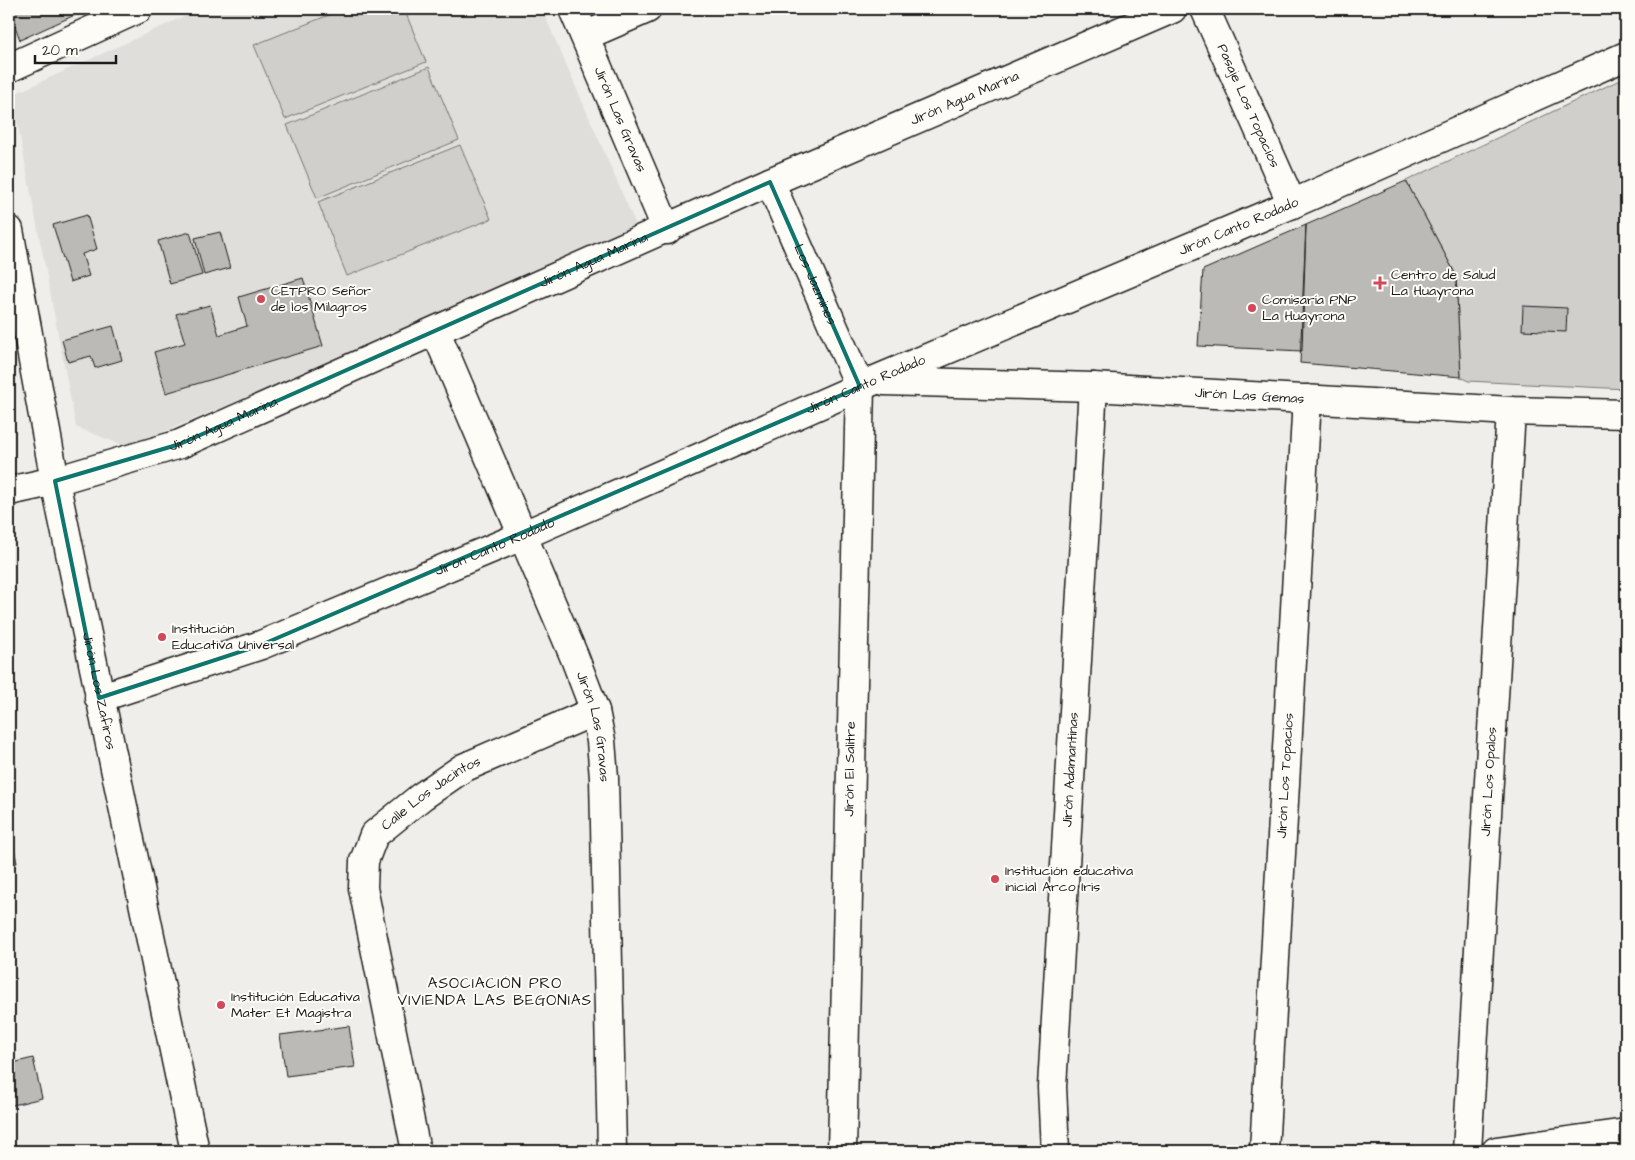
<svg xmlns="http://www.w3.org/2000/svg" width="1635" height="1160" font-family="'Architects Daughter',sans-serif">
<rect width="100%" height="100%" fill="#f0eeea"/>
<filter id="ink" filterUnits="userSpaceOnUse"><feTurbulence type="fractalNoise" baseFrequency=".02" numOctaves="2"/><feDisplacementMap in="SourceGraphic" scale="10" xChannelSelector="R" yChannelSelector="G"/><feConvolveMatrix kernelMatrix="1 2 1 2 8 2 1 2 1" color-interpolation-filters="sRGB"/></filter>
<g filter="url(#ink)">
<!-- built -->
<path fill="#e0deda" d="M200,9H542L636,225L306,373L127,447L76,427L12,95Z"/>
<!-- green -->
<path fill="#d0cfcc" stroke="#767674" d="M344,9H404L426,62L285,119L254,45Z
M429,67L459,140L317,198L287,125Z
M1626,77V389L1468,381L1461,377L1456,275L1406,181Z
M460,145L491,219L347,276L318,202Z"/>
<!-- building -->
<path fill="#bbbab6" stroke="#1c1c1c" d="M9,9H88L20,40Z
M1406,181L1456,275L1461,377L1300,363L1306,225Z
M87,215L97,249L82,254L89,276L70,282L53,225Z
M1306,225L1302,351L1198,346L1203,270Z
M190,232L202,275L170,284L158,241Z
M220,232L230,268L204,275L195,238Z
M303,278L323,346L166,393L154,352L185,343L176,314L210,305L219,335L247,326L239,297Z
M1523,306L1567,308L1566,332L1522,330Z
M113,326L122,360L95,368L91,356L68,362L62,340Z
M9,824L17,863L9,864Z
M349,1026L355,1067L286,1076L280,1035Z
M33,1058L42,1098L9,1106V1064Z"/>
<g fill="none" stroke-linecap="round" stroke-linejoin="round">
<!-- street casing -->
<g stroke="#1c1c1c" stroke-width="31">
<g id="street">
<path id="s1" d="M573,9L667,230"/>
<path id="s2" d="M1205,9L1292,204"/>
<path d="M585,36L647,9"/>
<path d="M9,68L138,9"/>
<path id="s3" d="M770,182L860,387L842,1151"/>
<path id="s4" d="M9,230L55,481L195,1151"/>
<path id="s5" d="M436,332L574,656L595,711L601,741L604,778L612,1151"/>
<path id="s6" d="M884,381L1093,387L1511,411L1626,414"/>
<path id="s7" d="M9,491L55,481L180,444L770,182L1172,9"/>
<path id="s8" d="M99,698L261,645L524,535L873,381L1292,204L1626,56"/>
<path id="s9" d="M416,1151L363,888L364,861L374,835L421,797L463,768L595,711"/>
<path id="s10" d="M1055,1151L1052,1087L1093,387"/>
<path id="s11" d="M1264,1151L1307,399"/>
<path id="s12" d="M1467,1151L1511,411"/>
<path d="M1496,1151L1626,1133"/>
</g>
</g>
<!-- street -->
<use href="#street" stroke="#fdfcf7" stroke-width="28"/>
</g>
</g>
<!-- marked area -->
<path fill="none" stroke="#0f766e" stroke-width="4" stroke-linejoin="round" d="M770,182L860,387L261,645L99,698L55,481L180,444Z"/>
<!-- markers -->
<g fill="#d1495b" stroke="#fdfcf7" stroke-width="2">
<path d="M1377.5 275.5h5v5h5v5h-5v5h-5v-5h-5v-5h5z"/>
<circle cx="261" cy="299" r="5"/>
<circle cx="1252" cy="308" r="5"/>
<circle cx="162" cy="637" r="5"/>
<circle cx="995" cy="879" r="5"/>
<circle cx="221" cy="1005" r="5"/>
</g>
<g text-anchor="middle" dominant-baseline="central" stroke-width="4" stroke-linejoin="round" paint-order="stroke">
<!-- street labels -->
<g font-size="14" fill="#1c1c1c" stroke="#fdfcf7">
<text stroke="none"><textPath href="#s7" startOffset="1035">Jirón Agua Marina</textPath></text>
<text stroke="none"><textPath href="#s2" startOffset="106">Pasaje Los Topacios</textPath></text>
<text stroke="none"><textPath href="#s1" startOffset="120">Jirón Las Gravas</textPath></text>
<text stroke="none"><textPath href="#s8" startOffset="1234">Jirón Canto Rodado</textPath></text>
<text stroke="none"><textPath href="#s7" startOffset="630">Jirón Agua Marina</textPath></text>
<text stroke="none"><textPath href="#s3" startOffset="112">Los Jazmines</textPath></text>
<text stroke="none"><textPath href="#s8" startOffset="829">Jirón Canto Rodado</textPath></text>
<text stroke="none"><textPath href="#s6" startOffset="366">Jirón Las Gemas</textPath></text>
<text stroke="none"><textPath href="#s7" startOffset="225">Jirón Agua Marina</textPath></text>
<text stroke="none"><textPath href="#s8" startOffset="424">Jirón Canto Rodado</textPath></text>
<text stroke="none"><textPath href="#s4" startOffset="470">Jirón Los Zafiros</textPath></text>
<text stroke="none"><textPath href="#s5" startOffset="426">Jirón Las Gravas</textPath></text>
<text transform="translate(850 769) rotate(-89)">Jirón El Salitre</text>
<text stroke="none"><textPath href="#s10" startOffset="382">Jirón Adamantinas</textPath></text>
<text stroke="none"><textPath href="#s11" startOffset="376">Jirón Los Topacios</textPath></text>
<text stroke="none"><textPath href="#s12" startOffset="370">Jirón Los Opalos</textPath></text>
<text stroke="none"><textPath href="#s9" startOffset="394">Calle Los Jacintos</textPath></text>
</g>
<!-- poi labels -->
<g font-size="14" fill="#1c1c1c" stroke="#fdfcf7" text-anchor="start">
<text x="1391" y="275">Centro de Salud<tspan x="1391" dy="16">La Huayrona</tspan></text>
<text x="271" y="291">CETPRO Señor<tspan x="271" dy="16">de los Milagros</tspan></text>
<text x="1262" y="300">Comisaría PNP<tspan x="1262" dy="16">La Huayrona</tspan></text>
<text x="172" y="629">Institución<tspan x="172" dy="16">Educativa Universal</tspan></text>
<text x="1005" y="871">Institución educativa<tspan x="1005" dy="16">inicial Arco Iris</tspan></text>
<text x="231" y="997">Institución Educativa<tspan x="231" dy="16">Mater Et Magistra</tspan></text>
</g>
<!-- neighbourhood labels -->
<g font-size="15" letter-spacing="1" fill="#1c1c1c" stroke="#fdfcf7">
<text x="495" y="983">ASOCIACIÓN PRO<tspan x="495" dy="17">VIVIENDA LAS BEGONIAS</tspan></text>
</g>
</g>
<!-- margin -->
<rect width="1635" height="1160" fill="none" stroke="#fdfcf7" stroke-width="30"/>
<rect x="15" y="15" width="1605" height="1130" fill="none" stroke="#1c1c1c" stroke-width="2" filter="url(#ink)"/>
<!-- scale -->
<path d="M35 55v8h81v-8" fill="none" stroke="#1c1c1c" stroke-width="2.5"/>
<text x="42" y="55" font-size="15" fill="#1c1c1c" stroke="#fdfcf7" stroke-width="4" paint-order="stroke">20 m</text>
</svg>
